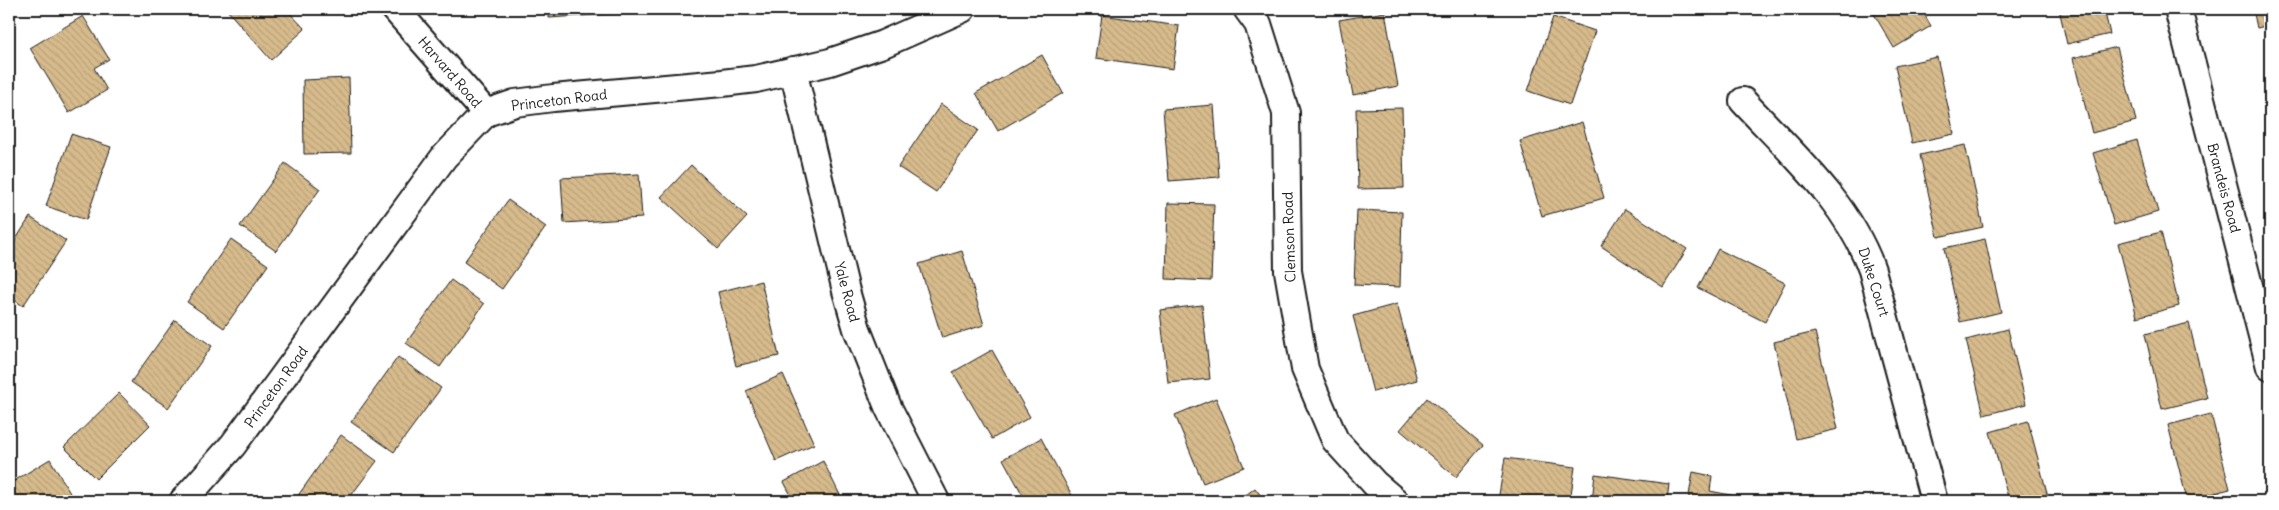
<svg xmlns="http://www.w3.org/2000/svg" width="2279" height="510" font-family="Delius,sans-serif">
<defs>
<pattern id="building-back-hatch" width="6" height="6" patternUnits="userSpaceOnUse" patternTransform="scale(1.25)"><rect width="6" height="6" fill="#d7bb8c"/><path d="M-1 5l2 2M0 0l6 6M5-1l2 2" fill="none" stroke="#b8a078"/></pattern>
</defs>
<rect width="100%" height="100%" fill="#fff"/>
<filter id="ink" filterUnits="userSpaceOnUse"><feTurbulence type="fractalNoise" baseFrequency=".02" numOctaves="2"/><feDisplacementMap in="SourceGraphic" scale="10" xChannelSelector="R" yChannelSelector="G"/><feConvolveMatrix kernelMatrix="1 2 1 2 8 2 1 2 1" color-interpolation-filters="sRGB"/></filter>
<g filter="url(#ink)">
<!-- building -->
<path fill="url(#building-back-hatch)" stroke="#1c1c1c" d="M9,9H14L10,34H9Z
M226,9H286L305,29L271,60Z
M549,9H626V13L549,18Z
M647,9H717L648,14Z
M1595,9H1606L1600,14Z
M1871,9H1921L1931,26L1894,48Z
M2059,9H2104L2110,34L2067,44Z
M2253,9H2270V25L2257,28Z
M1385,12L1398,86L1353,95L1339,20Z
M1102,15L1179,26L1173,69L1096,58Z
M83,16L109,59L94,68L107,90L69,113L30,48Z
M1553,17L1595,31L1570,105L1528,91Z
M2270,45V61L2266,46Z
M2117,47L2136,121L2092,133L2073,58Z
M1042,55L1063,93L998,131L976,93Z
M1937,57L1954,134L1912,143L1895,66Z
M349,78L351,153L304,154L303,80Z
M941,104L978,130L936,192L898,167Z
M1214,105L1219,177L1169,181L1163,109Z
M1402,108L1404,188L1358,189L1356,109Z
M1582,122L1604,198L1542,216L1520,141Z
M71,134L111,147L86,220L46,206Z
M2137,140L2158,212L2114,225L2093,153Z
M1965,145L1983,227L1938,237L1920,155Z
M285,163L320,189L276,251L240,226Z
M691,165L747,217L718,249L661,197Z
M639,174L642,218L564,223L561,178Z
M508,200L546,227L502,289L464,262Z
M1168,203L1214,204L1211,281L1166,279Z
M1625,209L1687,249L1663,287L1601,246Z
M1357,210L1402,212L1400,287L1354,285Z
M30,217L66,241L23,306L9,296V250Z
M2161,232L2179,306L2137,317L2118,243Z
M231,239L268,265L224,328L187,302Z
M1985,239L2001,312L1960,322L1944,248Z
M1718,249L1785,283L1765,322L1698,288Z
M962,251L984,325L942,338L919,264Z
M451,280L484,304L440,367L406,343Z
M761,281L779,356L736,366L718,292Z
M1397,304L1417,380L1373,392L1353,316Z
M1202,305L1210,379L1168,383L1160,310Z
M175,320L212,346L168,408L131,382Z
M2189,323L2207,398L2162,409L2145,334Z
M2008,329L2026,404L1984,415L1966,340Z
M1815,332L1838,429L1796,439L1774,342Z
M992,350L1030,417L992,439L953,372Z
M398,357L441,388L394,452L351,422Z
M783,374L814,444L776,461L746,391Z
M119,393L150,425L96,479L64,447Z
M1216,398L1244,467L1203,483L1175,415Z
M1427,398L1483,445L1456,477L1400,430Z
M2211,414L2230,489L2187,500L2168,425Z
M2028,421L2048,497L2030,501H2009L1990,432Z
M341,435L377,461L347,501H303L297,497Z
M1041,438L1075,501H1026L1003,459Z
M1505,458L1575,467L1570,501H1498Z
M50,459L71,495L61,501H9V484Z
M823,461L843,501H794L784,482Z
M1693,472L1712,476L1710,491L1761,501H1688Z
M1595,474L1669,484L1667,501H1592Z
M1255,488L1265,501H1238Z"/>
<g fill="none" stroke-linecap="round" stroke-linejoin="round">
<!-- minor casing -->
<g stroke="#1c1c1c" stroke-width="30">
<path id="minor" d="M395,9L486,113
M1247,9L1258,24L1286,113L1288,271L1305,369L1335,440L1375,484L1395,501
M2178,9L2270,367
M793,70L846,291L857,329L888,407L936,501
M1743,101C1790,152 1848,202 1872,270L1934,501
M183,501L233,445L444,157L486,113L515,103L553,98L722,83L756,79L830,62L883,44L962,9"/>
</g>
<!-- minor -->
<use href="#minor" stroke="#fff" stroke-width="26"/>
</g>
</g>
<g text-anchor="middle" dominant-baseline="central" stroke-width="4" stroke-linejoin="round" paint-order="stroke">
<!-- street labels -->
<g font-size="14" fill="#1c1c1c" stroke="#fff">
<text transform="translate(450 72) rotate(49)">Harvard Road</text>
<text transform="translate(559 100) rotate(-7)">Princeton Road</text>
<text transform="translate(2224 188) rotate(75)">Brandeis Road</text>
<text transform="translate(1289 237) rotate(-92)">Clemson Road</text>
<text transform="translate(1874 282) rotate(72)">Duke Court</text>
<text transform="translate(847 292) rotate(75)">Yale Road</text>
<text transform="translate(276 387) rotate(-54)">Princeton Road</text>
</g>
</g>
<!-- margin -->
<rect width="2279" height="510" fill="none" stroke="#fff" stroke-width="30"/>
<rect x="15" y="15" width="2249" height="480" fill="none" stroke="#1c1c1c" stroke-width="2" filter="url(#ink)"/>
</svg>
